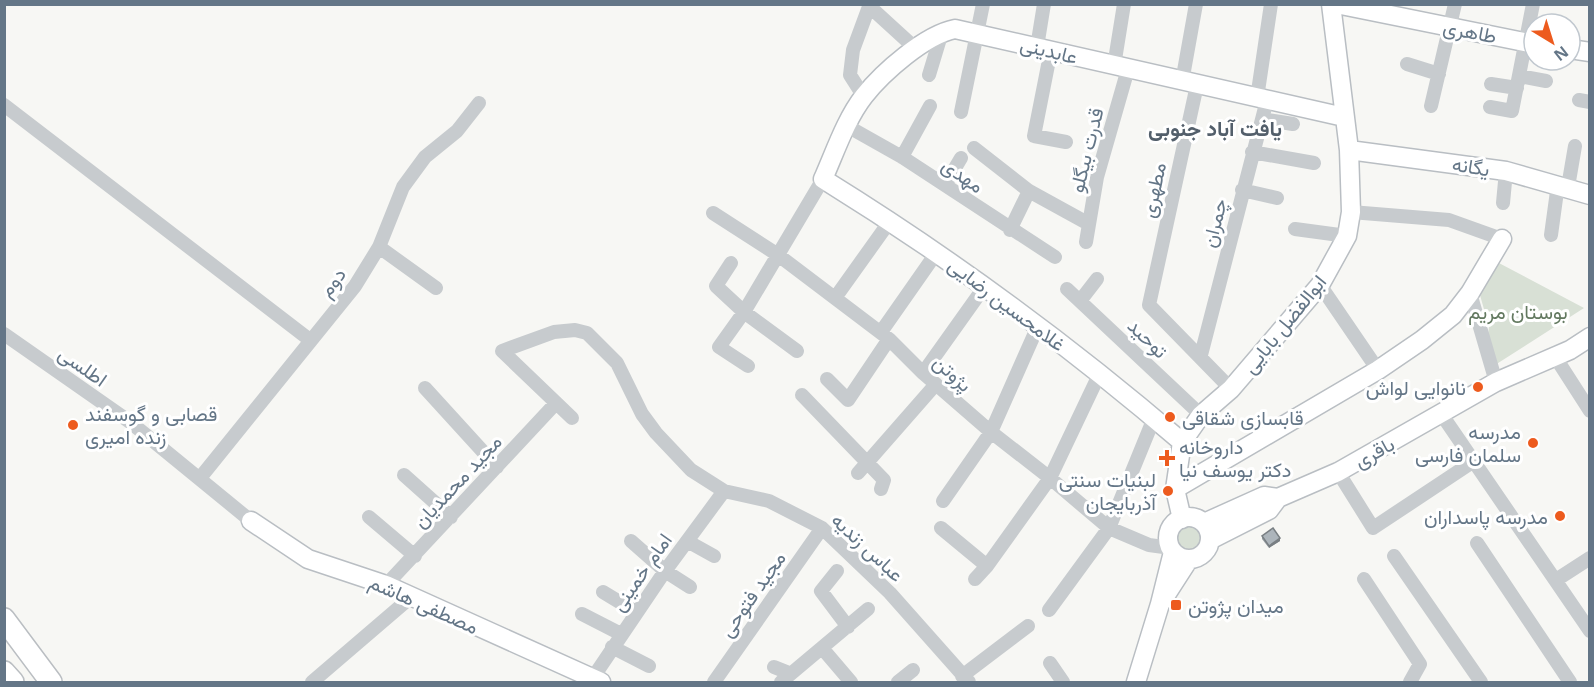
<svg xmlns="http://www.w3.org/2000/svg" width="1594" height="687" font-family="'Noto Sans',Vazirmatn,sans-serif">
<rect width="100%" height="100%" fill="#f7f7f4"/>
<!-- green -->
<path fill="#d8e0d5" d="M1497,262L1584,308L1495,365L1487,343L1489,327L1478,288Z
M1174 539a16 16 0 1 1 32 0a16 16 0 1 1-32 0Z"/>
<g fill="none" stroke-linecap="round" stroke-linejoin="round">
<!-- secondary casing -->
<g stroke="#b9bec3" stroke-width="21">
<path id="secondary" d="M1336,4L1534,44
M1570,49L1590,52
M1349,150L1506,171L1590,195
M1182,442C1069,345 949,257 823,179C835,152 846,119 864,96C883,72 925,35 955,29L1344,117
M1175,489L1378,370L1422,340L1453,315L1470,293L1502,239
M1168 538a21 21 0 1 1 42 0a21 21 0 1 1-42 0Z
M1182,519L1175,489L1182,442L1201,415L1231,389L1320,285L1347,236L1351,212L1349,150L1331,4
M251,521L308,559L386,585L601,682
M1204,523L1264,496L1278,498L1338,472L1496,382L1570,350L1590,337
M1210,540L1269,510L1278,498
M1173,552L1160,604L1189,559
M1136,682L1160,604"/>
</g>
<!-- primary casing -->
<g stroke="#babec2" stroke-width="24">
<path id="primary" d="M4,619L51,682
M4,672L13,682"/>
</g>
<!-- street -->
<path stroke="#c7cbce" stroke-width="14" d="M869,6L915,48
M1037,47L1044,4
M1051,50L1034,136L1066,142
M1407,64L1439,74
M1114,66L1124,4
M929,75L942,32
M1519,76L1546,81
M1182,82L1196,4
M1491,84L1517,88
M1197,85L1149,305L1231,389
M864,97L850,75L853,50L870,4
M1257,98L1271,4
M1579,100L1590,102
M4,105L310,340
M1431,106L1455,4
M1490,107L1512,111L1533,4
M961,112L983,4
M1262,119L1293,124
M847,126L902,157L1055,257
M974,148L1029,191L1089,224
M1252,152L1314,163
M902,157L930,106
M945,185L961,158
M1568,187L1575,146
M1242,190L1277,198
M1503,203L1506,171
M1351,212L1449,220L1502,239
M713,213L778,255L889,339L923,373L991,432L1050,478L1109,528L1149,545L1171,548
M1295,229L1347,236
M1010,230L1029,191
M1551,235L1558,184
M1086,242L1097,177L1128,69
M379,247L436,288
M731,263L716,286L744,312L797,351
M1320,285L1378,370
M1067,289L1201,415
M1470,293L1496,382
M835,298L890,221
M1080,301L1097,279
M881,332L937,252
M4,334L130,422L251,521
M1201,355L1267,100
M1554,355L1590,411
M748,366L719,347L744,312L823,179
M923,373L985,286
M827,379L848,400L889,339
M425,388L497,467
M802,395L884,480L881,489
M1442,415L1590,631
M572,418L502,351L554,332L575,330L587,333L617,363L642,414L656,433L691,470L724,491L769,501L822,528L890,593L969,682
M1338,472L1373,528L1474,461
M858,473L936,384
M404,475L451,517
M200,478L355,286L379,247L403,187L425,157L457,131L479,103
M943,501L991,432L1038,326
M369,517L415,556
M941,528L987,566
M631,541L665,571L690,587
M687,541L714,556
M1477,543L1570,682
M1394,556L1481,682
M837,571L821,591L848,627
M975,579L987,566L1050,478L1099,375
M1364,579L1420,664L1410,682
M1556,580L1590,558
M386,585L556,403
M603,592L636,612
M1049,610L1109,528L1154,418
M582,614L621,634
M612,647L649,666
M822,648L851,682
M1050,663L1063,682
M774,667L789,673
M962,676L1028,626
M312,682L410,598
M590,682L665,571L724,491
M714,682L822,528
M781,682L868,609
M898,682L913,670"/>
<!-- secondary -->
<use href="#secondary" stroke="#fff" stroke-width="18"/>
<!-- primary -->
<use href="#primary" stroke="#fff" stroke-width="21"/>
</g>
<!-- wall -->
<path fill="#959ca1" d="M1262,536L1280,541L1269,548L1262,539Z"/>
<!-- shaded-wall -->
<path fill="#797f83" d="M1280,538V541L1269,548V546Z"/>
<!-- building -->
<path fill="#adb5bb" stroke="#797f83" stroke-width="1.5" d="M1273,528L1280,538L1269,546L1262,536Z"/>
<!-- markers -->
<g fill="#ed5b1e" stroke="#fff" stroke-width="2">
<circle cx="1478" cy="387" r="6"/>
<circle cx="1170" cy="417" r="6"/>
<circle cx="73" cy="425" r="6"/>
<circle cx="1533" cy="443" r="6"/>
<path d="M1164 449h6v6h6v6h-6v6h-6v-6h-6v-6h6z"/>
<circle cx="1168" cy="491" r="6"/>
<circle cx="1560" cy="516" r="6"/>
<rect x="1170" y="599" width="12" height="12" rx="3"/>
</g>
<g text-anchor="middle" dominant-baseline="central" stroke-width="6" stroke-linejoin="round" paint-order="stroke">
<!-- street labels -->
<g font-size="20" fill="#647687" stroke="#fff">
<text transform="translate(1470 31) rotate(11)">طاهری</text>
<text transform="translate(1049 50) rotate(14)">عابدینی</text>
<text transform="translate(1086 150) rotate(-76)">قدرت بیگلو</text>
<text transform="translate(1471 166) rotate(9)">یگانه</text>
<text transform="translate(963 175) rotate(34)">مهدی</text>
<text transform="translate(1153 190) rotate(-78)">مطهری</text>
<text transform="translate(1214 223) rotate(-76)">چمران</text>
<text transform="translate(332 282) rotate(-53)">دوم</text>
<text transform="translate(1007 304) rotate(37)">غلامحسین رضایی</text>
<text transform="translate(1284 324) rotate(-51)">ابوالفضل بابایی</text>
<text transform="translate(1148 338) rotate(44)">توحید</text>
<text transform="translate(83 366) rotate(35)">اطلسی</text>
<text transform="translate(953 373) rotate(42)">پژوتن</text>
<text transform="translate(1374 452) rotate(-29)">باقری</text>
<text transform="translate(457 481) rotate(-47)">مجید محمدیان</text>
<text transform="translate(868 547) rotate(43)">عباس زندیه</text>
<text transform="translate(641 572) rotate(-55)">امام خمینی</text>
<text transform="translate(752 594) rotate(-55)">مجید فتوحی</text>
<text transform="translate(424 604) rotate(24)">مصطفی هاشم</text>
</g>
<!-- park labels -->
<g font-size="20" fill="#637960" stroke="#fff">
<text x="1518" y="311">بوستان مریم</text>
</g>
<!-- poi labels -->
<g font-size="20" fill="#647687" stroke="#fff" text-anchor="end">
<text x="1466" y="387">نانوایی لواش</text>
<text x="85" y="413" text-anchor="start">قصابی و گوسفند<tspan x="85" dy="23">زنده امیری</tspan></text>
<text x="1182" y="417" text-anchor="start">قابسازی شقاقی</text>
<text x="1521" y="431">مدرسه<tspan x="1521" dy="23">سلمان فارسی</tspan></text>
<text x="1179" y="446" text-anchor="start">داروخانه<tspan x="1179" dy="23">دکتر یوسف نیا</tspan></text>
<text x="1156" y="479">لبنیات سنتی<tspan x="1156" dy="23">آذربایجان</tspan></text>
<text x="1548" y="516">مدرسه پاسداران</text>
<text x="1188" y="605" text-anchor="start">میدان پژوتن</text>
</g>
<!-- neighbourhood labels -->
<g font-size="21" font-weight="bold" fill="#535f6b" stroke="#fff">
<text x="1215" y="128">یافت آباد جنوبی</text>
</g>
</g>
<!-- border -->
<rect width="1594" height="687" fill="none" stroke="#647687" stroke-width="12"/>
<!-- north arrow -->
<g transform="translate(1552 42) rotate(142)"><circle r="28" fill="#ffffff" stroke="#c1c8cf" stroke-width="1.5"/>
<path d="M0-4.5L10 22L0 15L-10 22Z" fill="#ed5b1e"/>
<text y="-9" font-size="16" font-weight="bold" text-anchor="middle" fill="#647687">N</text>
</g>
</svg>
